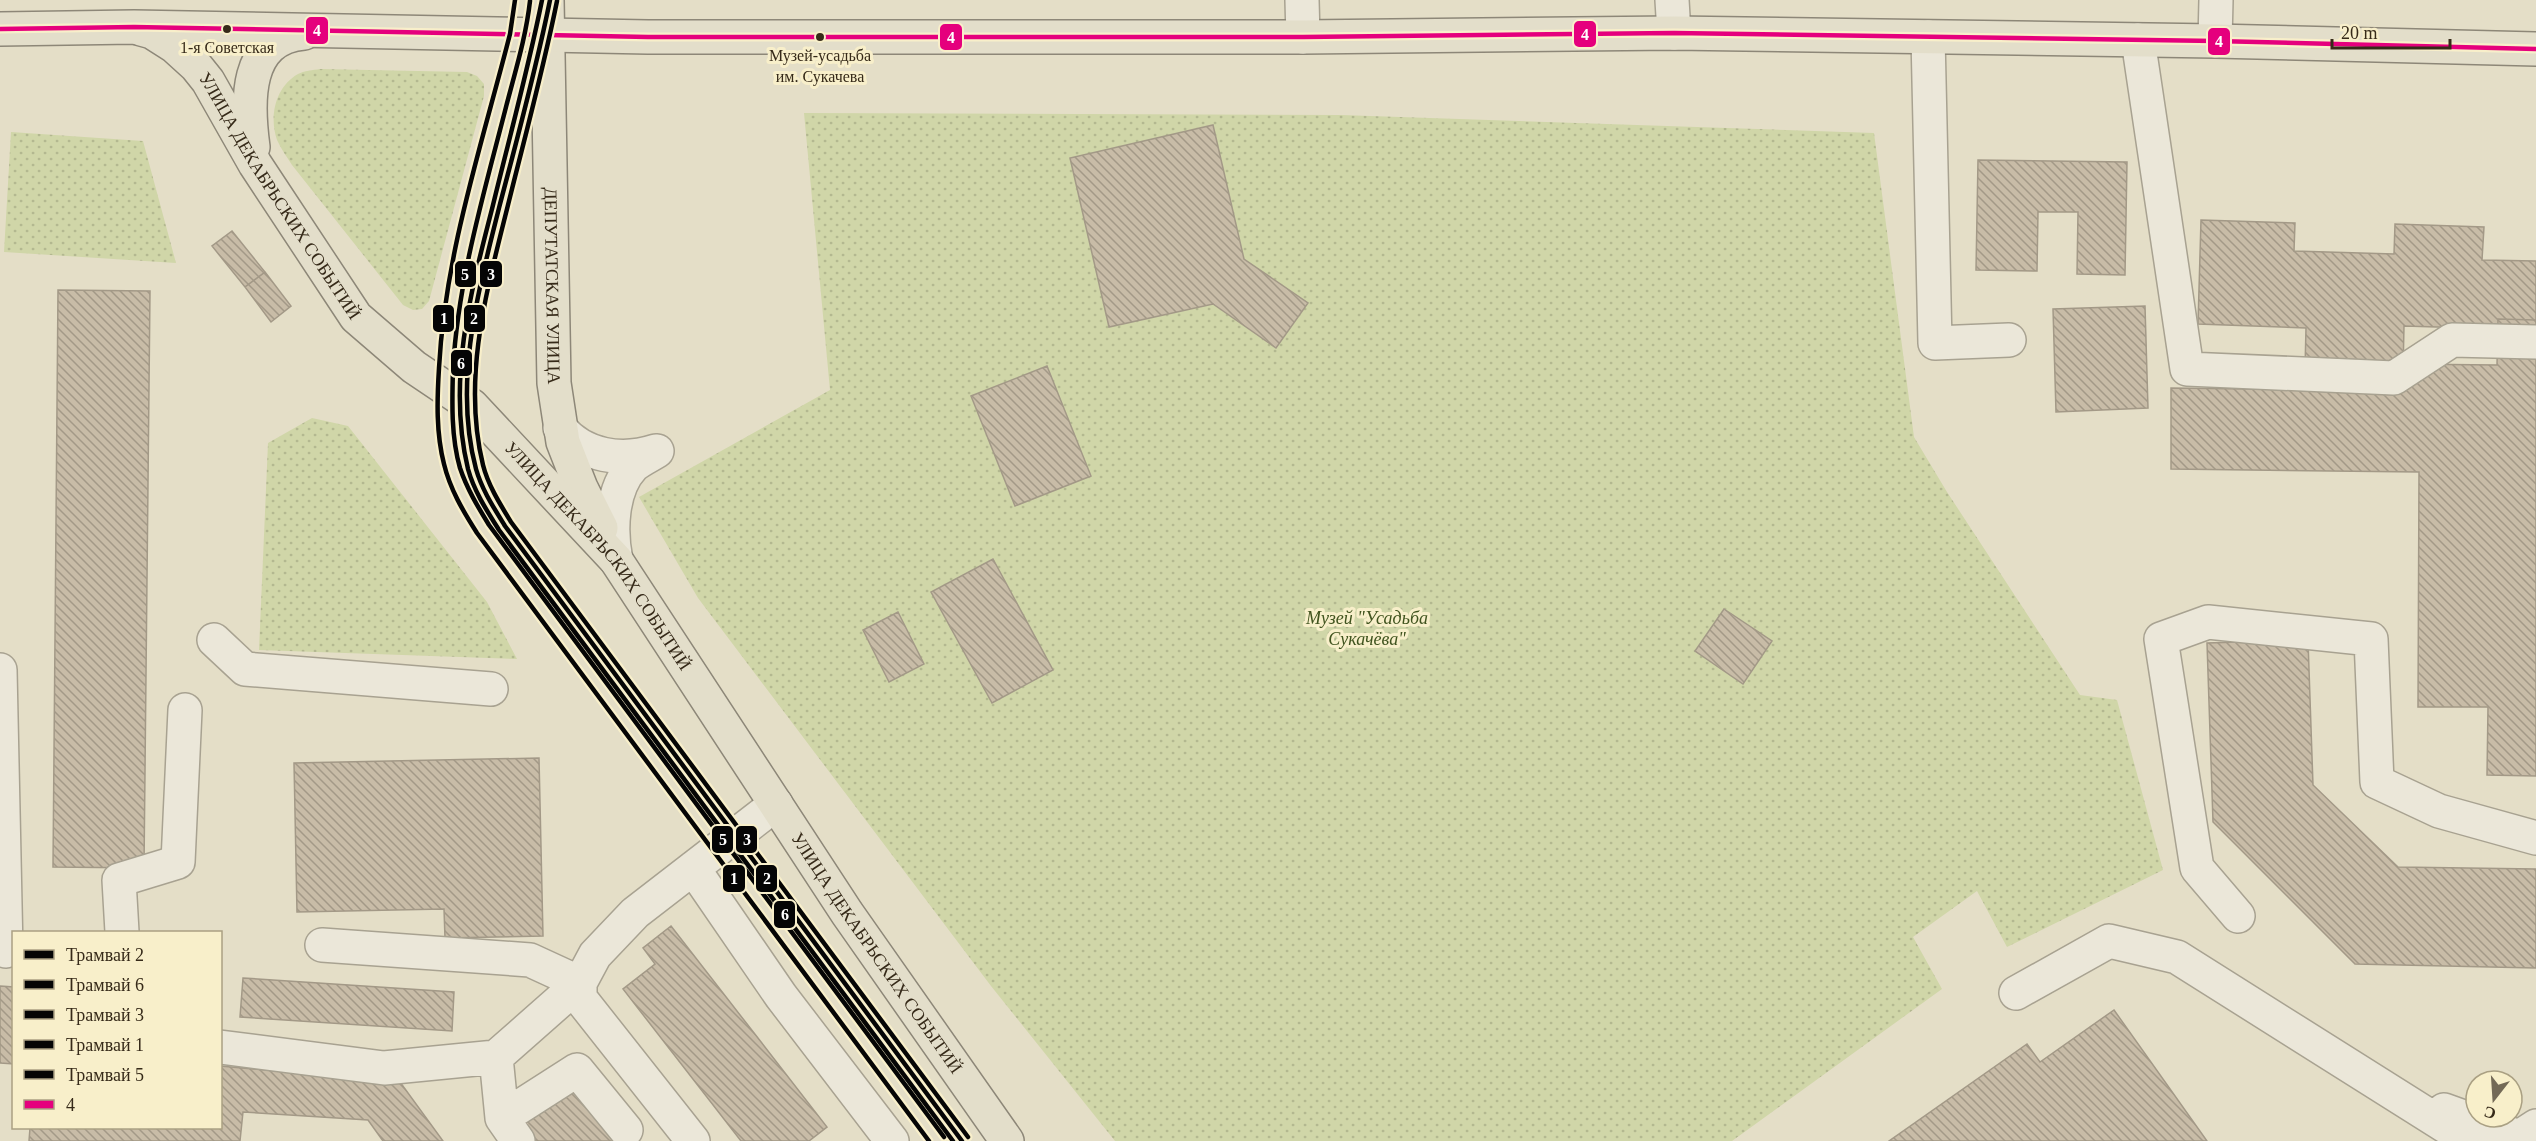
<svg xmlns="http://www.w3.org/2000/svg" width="2536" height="1141" font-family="'Times New Roman',serif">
<defs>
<pattern id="grass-dots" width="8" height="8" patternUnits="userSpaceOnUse" patternTransform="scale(1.5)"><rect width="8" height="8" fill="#d0d6a8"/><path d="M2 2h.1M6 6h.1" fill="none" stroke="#b3b890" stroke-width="1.8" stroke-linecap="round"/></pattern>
<pattern id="building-back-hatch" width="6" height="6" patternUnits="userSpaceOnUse" patternTransform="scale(1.5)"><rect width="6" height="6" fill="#c8bca7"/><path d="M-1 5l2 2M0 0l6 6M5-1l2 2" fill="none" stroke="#a39987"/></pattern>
</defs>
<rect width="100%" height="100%" fill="#e4dec7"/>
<!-- grass -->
<path fill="url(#grass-dots)" d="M320,69L467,72L477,76L484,84V96L429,301L422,309L413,310L403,305L292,165C287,157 281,149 277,140C269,117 275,87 298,74C304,71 313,70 320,69Z
M804,113L1341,115L1874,133L1914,437L1947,492L2080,695L2117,700L2163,870L2007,947L1977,891L1913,937L1942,989L1732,1141H1115L991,986L698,598L639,497L830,390Z
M11,132L143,141L176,263L4,252Z
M312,418L348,426L487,602L517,659L259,650L268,443Z"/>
<!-- building -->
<path fill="url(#building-back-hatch)" stroke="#a39987" stroke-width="1.5" d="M1213,125L1244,259L1308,303L1276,348L1213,304L1109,327L1070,158Z
M1978,160L2127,162L2125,275L2077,274L2078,212H2038L2037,271L1976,270Z
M2201,220L2295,223L2294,251L2394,254L2395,224L2484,227L2482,260L2536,261V330L2404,326L2403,372L2305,369L2306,328L2198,324Z
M232,231L265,272L245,287L212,246Z
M265,272L291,306L271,322L245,287Z
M58,290L150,291L144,868L53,867Z
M2145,306L2148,408L2056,412L2053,309Z
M2498,319L2536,320V776L2487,775L2488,707H2418L2419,472L2171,469V388L2402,391V364L2497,365Z
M1047,366L1091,476L1015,506L971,396Z
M993,559L1053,670L992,703L931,592Z
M1724,609L1772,641L1743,684L1695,651Z
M898,612L924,664L889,682L863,630Z
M2308,640L2313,785L2398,867L2536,869V968L2355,964L2213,822L2207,643Z
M539,758L543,936L445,938L444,909L297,912L294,763Z
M671,926L827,1127L809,1141H741L623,989L655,964L643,948Z
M243,978L454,992L452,1031L240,1017Z
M0,986L14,987V1064L0,1063Z
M2114,1010L2207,1141H1889L2027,1044L2040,1062Z
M220,1066L400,1082L443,1141H383L368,1120L243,1112L240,1141H29L30,1128H220Z
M572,1079L617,1141H535L518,1117Z"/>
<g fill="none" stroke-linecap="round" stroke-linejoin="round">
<!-- minor casing -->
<g stroke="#a8a291" stroke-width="36">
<path id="minor" d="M1302,0L1303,37
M1672,0L1674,33
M1928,37L1935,343L2009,340
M2138,40L2187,369L2394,378L2452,340L2536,342
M2215,41L2216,0
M560,428C584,457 622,462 656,451
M616,560C610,531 611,489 633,466C640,460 649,456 657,451
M214,640L245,669L491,689
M0,670L6,951
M693,868L781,996L892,1141
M2238,916L2197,868L2161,639L2208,622L2371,639L2377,782L2439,811L2536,838
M122,932L119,880L178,862L185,710
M322,945L530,960L580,983L496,1057L502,1118L518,1141
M2016,993L2109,941L2177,957L2469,1141
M220,1047L384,1068L496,1057
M2444,1110L2519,1137L2536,1126
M502,1118L577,1070L626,1130
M693,1141L580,998V983L595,955L635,913L776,804"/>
</g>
<!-- major casing -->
<g stroke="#8d8778" stroke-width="36">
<g id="major">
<path id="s1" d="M547,0L554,383L563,442L581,488L601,528"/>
<path d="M0,29L134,27L648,37H1303L1674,33L2215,41L2536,49"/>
<path id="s2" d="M141,29L152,32L174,46L196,66L208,81L255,164L356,317L414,367L472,406L616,560L847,913L1007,1141"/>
<path d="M253,147C247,103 244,38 304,33"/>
</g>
</g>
<!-- minor -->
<use href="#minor" stroke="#ebe7d9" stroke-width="33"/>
<!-- major -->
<use href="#major" stroke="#e3deca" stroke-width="33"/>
<!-- bus-1 casing -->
<g stroke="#f8efca" stroke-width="9">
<path id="bus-1" d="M0,29L134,27L648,37H1303L1674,33L2215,41L2536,49"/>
</g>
<!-- bus-1 -->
<use href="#bus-1" stroke="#e5007d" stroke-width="4.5"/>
<!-- tram-1 casing -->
<g stroke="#f8efca" stroke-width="9">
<path id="tram-1" d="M550,0C536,70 517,139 499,208C478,292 453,383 476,469C482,490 494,508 505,526L962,1141"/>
</g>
<!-- tram-2 casing -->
<g stroke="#f8efca" stroke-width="9">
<path id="tram-2" d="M542,0C528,70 509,139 492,209C470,294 447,382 468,469C474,491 487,511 499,530L953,1141"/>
</g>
<!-- tram-3 casing -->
<g stroke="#f8efca" stroke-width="9">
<path id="tram-3" d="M557,1C543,71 524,140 507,209C486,293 462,379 483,465C488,485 500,504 511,522L968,1137"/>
</g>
<!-- tram-4 casing -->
<g stroke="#f8efca" stroke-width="9">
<path id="tram-4" d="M515,0L510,34C482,144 445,254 439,368C437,400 436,433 444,464C450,489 463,511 477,533L929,1141"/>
</g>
<!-- tram-5 casing -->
<g stroke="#f8efca" stroke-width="9">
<path id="tram-5" d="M530,1C526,37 515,72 506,107C484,193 458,280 453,369C452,402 451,437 460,468C467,489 478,507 489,525L944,1137"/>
</g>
<!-- tram-1 -->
<use href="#tram-1" stroke="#050505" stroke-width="4.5"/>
<!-- tram-2 -->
<use href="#tram-2" stroke="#050505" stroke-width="4.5"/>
<!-- tram-3 -->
<use href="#tram-3" stroke="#050505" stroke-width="4.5"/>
<!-- tram-4 -->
<use href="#tram-4" stroke="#050505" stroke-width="4.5"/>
<!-- tram-5 -->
<use href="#tram-5" stroke="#050505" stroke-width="4.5"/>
</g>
<!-- markers -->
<g fill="#362a19" stroke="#f8efca" stroke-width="2">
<circle cx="227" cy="29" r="5"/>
<circle cx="820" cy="37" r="5"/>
</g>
<g text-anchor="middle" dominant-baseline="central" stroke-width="6" stroke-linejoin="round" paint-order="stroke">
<!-- bus labels -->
<g font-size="16" fill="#362a19" stroke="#f8efca">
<text x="227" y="47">1-я Советская</text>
<text x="820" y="55">Музей-усадьба<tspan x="820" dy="21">им. Сукачева</tspan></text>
</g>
<!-- street labels -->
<g font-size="18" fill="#362a19" stroke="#f8efca">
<text stroke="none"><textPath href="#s2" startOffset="222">УЛИЦА ДЕКАБРЬСКИХ СОБЫТИЙ</textPath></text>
<text stroke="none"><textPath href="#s1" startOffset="286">ДЕПУТАТСКАЯ УЛИЦА</textPath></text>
<text stroke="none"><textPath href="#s2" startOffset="708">УЛИЦА ДЕКАБРЬСКИХ СОБЫТИЙ</textPath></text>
<text stroke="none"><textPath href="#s2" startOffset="1194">УЛИЦА ДЕКАБРЬСКИХ СОБЫТИЙ</textPath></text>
</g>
<!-- park labels -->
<g font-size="18" font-style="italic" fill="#41541f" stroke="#f8efca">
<text x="1367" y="618">Музей "Усадьба<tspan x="1367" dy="21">Сукачёва"</tspan></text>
</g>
</g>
<g stroke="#f8efca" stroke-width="2">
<rect x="305" y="16" width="24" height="29" rx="6" fill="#e5007d"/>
<rect x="1573" y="20" width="24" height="28" rx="6" fill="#e5007d"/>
<rect x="939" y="23" width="24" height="28" rx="6" fill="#e5007d"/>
<rect x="2207" y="27" width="24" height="29" rx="6" fill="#e5007d"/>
<rect x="454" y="260" width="23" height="28" rx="6" fill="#050505"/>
<rect x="479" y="260" width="24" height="28" rx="6" fill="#050505"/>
<rect x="463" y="304" width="23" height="29" rx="6" fill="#050505"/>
<rect x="432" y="304" width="23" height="29" rx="6" fill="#050505"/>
<rect x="450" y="349" width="23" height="28" rx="6" fill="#050505"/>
<rect x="735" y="825" width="23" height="29" rx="6" fill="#050505"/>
<rect x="711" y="825" width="23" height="29" rx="6" fill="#050505"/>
<rect x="755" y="864" width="23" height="29" rx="6" fill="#050505"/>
<rect x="722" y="864" width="24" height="29" rx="6" fill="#050505"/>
<rect x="773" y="900" width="23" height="29" rx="6" fill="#050505"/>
</g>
<g font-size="16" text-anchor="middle" font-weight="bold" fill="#fff">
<text x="317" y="36">4</text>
<text x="1585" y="40">4</text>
<text x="951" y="43">4</text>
<text x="2219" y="47">4</text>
<text x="465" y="280">5</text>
<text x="491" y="280">3</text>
<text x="474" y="324">2</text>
<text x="444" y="324">1</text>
<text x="461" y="369">6</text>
<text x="747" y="845">3</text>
<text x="723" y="845">5</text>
<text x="767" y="884">2</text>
<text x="734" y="884">1</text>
<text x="785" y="920">6</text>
</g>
<!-- legend -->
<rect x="12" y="931" width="210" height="198" fill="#f8efca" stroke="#aaa083" stroke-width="1.5"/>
<rect x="24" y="950" width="30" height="9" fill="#050505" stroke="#aaa083" stroke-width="1.5"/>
<text x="66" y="961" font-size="18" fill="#362a19">Трамвай 2</text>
<rect x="24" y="980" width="30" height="9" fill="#050505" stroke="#aaa083" stroke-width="1.5"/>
<text x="66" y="991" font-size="18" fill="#362a19">Трамвай 6</text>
<rect x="24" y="1010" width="30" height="9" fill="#050505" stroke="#aaa083" stroke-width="1.5"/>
<text x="66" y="1021" font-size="18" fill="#362a19">Трамвай 3</text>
<rect x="24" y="1040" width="30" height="9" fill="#050505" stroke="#aaa083" stroke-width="1.5"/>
<text x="66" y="1051" font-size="18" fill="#362a19">Трамвай 1</text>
<rect x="24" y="1070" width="30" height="9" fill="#050505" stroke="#aaa083" stroke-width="1.5"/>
<text x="66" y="1081" font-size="18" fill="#362a19">Трамвай 5</text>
<rect x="24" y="1100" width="30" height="9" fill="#e5007d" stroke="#aaa083" stroke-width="1.5"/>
<text x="66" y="1111" font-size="18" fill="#362a19">4</text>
<!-- north arrow -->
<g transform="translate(2494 1099) rotate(197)"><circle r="28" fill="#f8efca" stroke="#aaa083" stroke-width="1.5"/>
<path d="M0-4.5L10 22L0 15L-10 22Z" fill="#736956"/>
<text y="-9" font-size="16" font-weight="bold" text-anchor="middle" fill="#362a19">С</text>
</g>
<!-- scale -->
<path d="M2332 39v9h118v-9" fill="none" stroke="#362a19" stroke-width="3"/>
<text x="2341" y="39" font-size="18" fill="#362a19" stroke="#f8efca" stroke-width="4.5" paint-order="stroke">20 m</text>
</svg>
